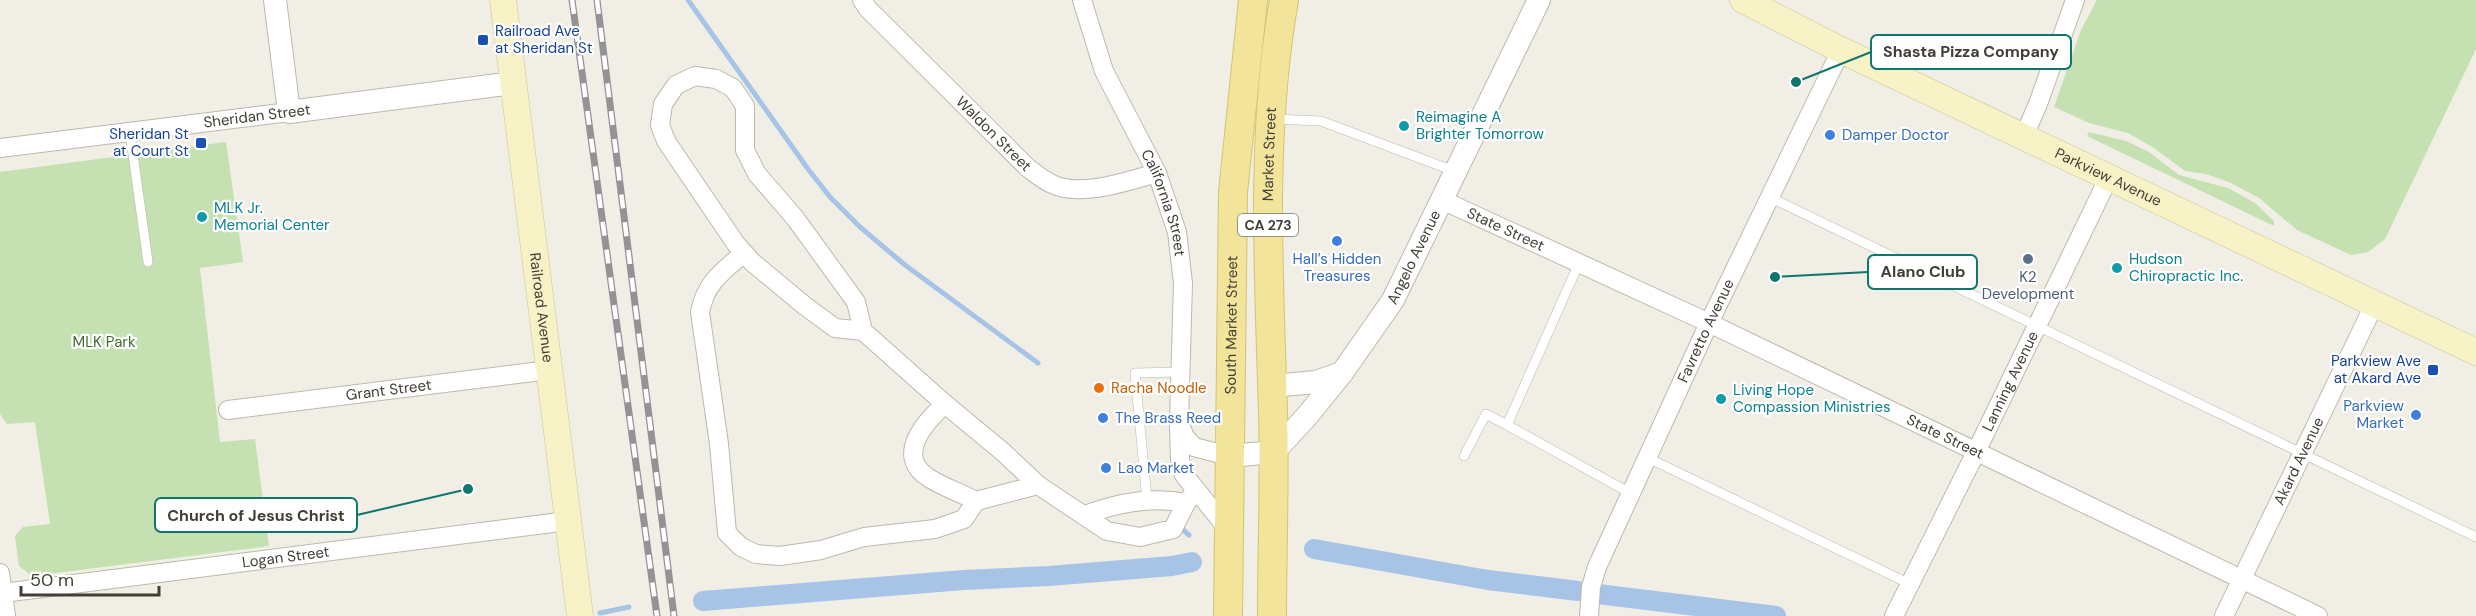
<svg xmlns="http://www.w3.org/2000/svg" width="2476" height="616" font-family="'DM Sans',sans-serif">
<rect width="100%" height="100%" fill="#f0eee5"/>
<!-- green -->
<path fill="#c5e0b1" d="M2097,0H2476V49L2385,239L2368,252L2351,255L2297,230L2259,198L2229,182L2206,174L2185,171L2154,148L2128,133L2089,123L2054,107L2081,30Z
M2089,132L2126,141L2149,152L2179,175L2228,188L2255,203L2274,221V226L2087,136Z
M226,142L243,262L200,268L220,442L255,439L269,546L32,576L19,566L15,536L23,527L50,524L35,422L7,424L0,414V172Z"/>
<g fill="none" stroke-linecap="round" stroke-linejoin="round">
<!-- stream -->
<path stroke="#a7c4e7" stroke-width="5" d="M688,0L808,169L830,197L860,227L905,265L1038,363
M1181,528L1189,535
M600,613L629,607"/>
<!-- canal -->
<path stroke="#a7c4e7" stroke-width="20" d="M1314,549L1488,580L1578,591
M1598,594L1776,616
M703,601L964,580L1049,576L1172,566L1192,562"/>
<!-- service casing -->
<g stroke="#bdb9ab" stroke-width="10">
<path id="service" d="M1273,119L1321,121L1454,171
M130,133L148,262
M1769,197L2476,537
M1579,263L1507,425L1630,493
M1464,456L1486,414L1507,425
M1646,457L1910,584
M1147,500L1135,373L1180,372"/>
</g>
<!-- minor casing -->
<g stroke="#bdb9ab" stroke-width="20">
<g id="minor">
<path id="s1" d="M862,0L868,9L1028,168C1036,174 1043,180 1052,184C1081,198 1128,181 1157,173"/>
<path id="s2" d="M1082,0L1104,71L1157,173L1177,232L1183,283L1179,422L1185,437L1194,447L1229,456"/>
<path d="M2024,136L2038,104L2075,0"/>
<path d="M0,148L289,112"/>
<path id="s3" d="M1442,200L1709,323L2318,616"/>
<path d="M744,253C722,272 706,282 700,312L719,444L727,533L741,547L756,554L780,556L821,550L864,537L935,529L964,519L976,501L1038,485"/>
<path d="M863,331L835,328L805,306L752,262L736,244L666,141L660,125L663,104L676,85L695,76L716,79L733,88L745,106V150L757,174L795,218L856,302L863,331L945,404L1003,452L1038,485L1107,531L1140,537L1173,529L1186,503"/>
<path d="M945,404C925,422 894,456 929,478C943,487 961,493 976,501"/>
<path id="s4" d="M228,410L549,370"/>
<path d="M1179,426L1180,460L1184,475L1228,529"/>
<path d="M1085,515C1117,503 1152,496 1186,503L1193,494"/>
<path d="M0,573L6,616"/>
<path id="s5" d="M3,593L568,521"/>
<path id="s6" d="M1589,616L1591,587L1597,567L1709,323L1841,50"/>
<path id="s7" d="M1894,616L1976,452L2109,177"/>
<path id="s8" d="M2224,616L2374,305"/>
</g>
</g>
<!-- tertiary casing -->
<g stroke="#bdb9ab" stroke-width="24">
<g id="tertiary">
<path d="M275,0L289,112L513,83"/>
<path d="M1272,386L1316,382L1342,373"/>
<path id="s9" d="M1229,456L1274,452L1307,416L1342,373L1393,300L1539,0"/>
</g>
</g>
<!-- secondary casing -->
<g stroke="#cbc499" stroke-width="27">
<g id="secondary">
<path id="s10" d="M503,0L580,616"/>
<path id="s11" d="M1743,0L1841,50L2476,352"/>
</g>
</g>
<!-- primary casing -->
<g stroke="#d5c46e" stroke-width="30">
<g id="primary">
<path id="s12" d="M1228,616L1233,192L1253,0"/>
<path id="s13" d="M1272,616C1272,548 1275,480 1273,412C1269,275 1260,136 1284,0"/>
</g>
</g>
<!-- service -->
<use href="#service" stroke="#fff" stroke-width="9"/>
<!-- minor -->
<use href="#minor" stroke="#fff" stroke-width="18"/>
<!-- tertiary -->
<use href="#tertiary" stroke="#fff" stroke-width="22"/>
<!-- secondary -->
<use href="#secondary" stroke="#f8f3c7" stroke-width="26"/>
<!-- primary -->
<use href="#primary" stroke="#f2e59b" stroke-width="28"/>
<!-- rail casing -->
<g stroke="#939393" stroke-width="7">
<path id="rail" d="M572,0L657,616
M597,0L674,616"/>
</g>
<!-- rail -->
<use href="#rail" stroke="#fff" stroke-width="4.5" stroke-dasharray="14" stroke-linecap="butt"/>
</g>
<!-- markers -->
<g fill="#1a4fb4" stroke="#fff" stroke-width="2">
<rect x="477" y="34" width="12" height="12" rx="3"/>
<rect x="195" y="137" width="12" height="12" rx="3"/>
<rect x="2427" y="364" width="12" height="12" rx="3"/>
</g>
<g fill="#0f9aa8" stroke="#fff" stroke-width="2">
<circle cx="1404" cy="126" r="6"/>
<circle cx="202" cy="217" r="6"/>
<circle cx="2117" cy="268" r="6"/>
<circle cx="1721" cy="399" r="6"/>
</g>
<g fill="#3f7fe0" stroke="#fff" stroke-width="2">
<circle cx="1830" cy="135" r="6"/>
<circle cx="1337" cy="241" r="6"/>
<circle cx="2416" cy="415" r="6"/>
<circle cx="1103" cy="418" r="6"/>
<circle cx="1106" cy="468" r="6"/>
</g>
<circle fill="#5c6f8a" stroke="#fff" stroke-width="2" cx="2028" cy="259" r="6"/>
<circle fill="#e8710a" stroke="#fff" stroke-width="2" cx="1099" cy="388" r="6"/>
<g text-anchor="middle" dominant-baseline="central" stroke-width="4.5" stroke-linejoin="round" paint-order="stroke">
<!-- shield labels -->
<rect fill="#fff" stroke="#7b7872" stroke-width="1.5" x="1238" y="214" width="60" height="22" rx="4.5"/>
<g font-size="14" font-weight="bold" fill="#423e35">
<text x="1268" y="225">CA 273</text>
</g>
<!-- transit labels -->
<g font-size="15" fill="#164399" stroke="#fff" text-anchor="end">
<text x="495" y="31" text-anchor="start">Railroad Ave<tspan x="495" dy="17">at Sheridan St</tspan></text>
<text x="189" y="134">Sheridan St<tspan x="189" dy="17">at Court St</tspan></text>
<text x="2421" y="361">Parkview Ave<tspan x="2421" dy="17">at Akard Ave</tspan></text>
</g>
<!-- street labels -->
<g font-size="15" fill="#423e35" stroke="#fff">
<text transform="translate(257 116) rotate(-7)">Sheridan Street</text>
<text stroke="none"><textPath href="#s1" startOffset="188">Waldon Street</textPath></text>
<text stroke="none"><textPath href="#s13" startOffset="462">Market Street</textPath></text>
<text stroke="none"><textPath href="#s11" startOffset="406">Parkview Avenue</textPath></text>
<text stroke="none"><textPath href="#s2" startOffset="220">California Street</textPath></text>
<text stroke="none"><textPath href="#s3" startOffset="70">State Street</textPath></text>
<text stroke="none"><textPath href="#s9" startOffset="286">Angelo Avenue</textPath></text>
<text stroke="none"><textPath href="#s10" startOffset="310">Railroad Avenue</textPath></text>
<text stroke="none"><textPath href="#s12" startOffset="291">South Market Street</textPath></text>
<text stroke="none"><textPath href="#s6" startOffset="310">Favretto Avenue</textPath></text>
<text stroke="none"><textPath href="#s7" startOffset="262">Lanning Avenue</textPath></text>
<text stroke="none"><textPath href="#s4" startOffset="162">Grant Street</textPath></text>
<text stroke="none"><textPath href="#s3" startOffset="556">State Street</textPath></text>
<text stroke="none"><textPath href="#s8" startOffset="172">Akard Avenue</textPath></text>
<text stroke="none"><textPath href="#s5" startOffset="285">Logan Street</textPath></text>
</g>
<!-- culture labels -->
<g font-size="15" fill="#0d838f" stroke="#fff" text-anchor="start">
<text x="1416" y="117">Reimagine A<tspan x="1416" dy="17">Brighter Tomorrow</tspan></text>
<text x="214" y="208">MLK Jr.<tspan x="214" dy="17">Memorial Center</tspan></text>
<text x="2129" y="259">Hudson<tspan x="2129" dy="17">Chiropractic Inc.</tspan></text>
<text x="1733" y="390">Living Hope<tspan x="1733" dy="17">Compassion Ministries</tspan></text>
</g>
<!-- shop labels -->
<g font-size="15" fill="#366cbe" stroke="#fff" text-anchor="start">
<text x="1842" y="135">Damper Doctor</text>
<text x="1337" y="259" text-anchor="middle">Hall’s Hidden<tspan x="1337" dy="17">Treasures</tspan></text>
<text x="2404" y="406" text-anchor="end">Parkview<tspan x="2404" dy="17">Market</tspan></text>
<text x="1115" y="418">The Brass Reed</text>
<text x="1118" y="468">Lao Market</text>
</g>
<!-- service labels -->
<g font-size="15" fill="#4e5e75" stroke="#fff">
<text x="2028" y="277">K2<tspan x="2028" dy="17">Development</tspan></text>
</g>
<!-- park labels -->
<g font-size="15" fill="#3e6c30" stroke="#fff">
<text x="104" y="342">MLK Park</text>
</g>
<!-- food labels -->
<g font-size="15" fill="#c56008" stroke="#fff" text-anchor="start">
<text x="1111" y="388">Racha Noodle</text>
</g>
</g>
<!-- callouts -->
<path fill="none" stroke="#0f766e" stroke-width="2" d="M1796 82L1871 52M1775 277L1868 272M468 489L357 515"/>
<g fill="#0f766e" stroke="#fff" stroke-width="2">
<circle cx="1796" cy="82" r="6"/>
<circle cx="1775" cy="277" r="6"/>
<circle cx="468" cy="489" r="6"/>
</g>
<g fill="#fff" stroke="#0f766e" stroke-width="2">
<rect x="1871" y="35" width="200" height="34" rx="6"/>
<rect x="1868" y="255" width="109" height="34" rx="6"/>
<rect x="155" y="498" width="202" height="34" rx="6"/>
</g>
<g font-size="16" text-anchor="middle" font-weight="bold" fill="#423e35">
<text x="1971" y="57">Shasta Pizza Company</text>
<text x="1923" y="277">Alano Club</text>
<text x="256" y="521">Church of Jesus Christ</text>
</g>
<!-- scale -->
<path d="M21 586v9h138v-9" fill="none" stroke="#423e35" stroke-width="3"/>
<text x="30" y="586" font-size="18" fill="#423e35" stroke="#ffffff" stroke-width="4.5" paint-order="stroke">50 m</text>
</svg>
